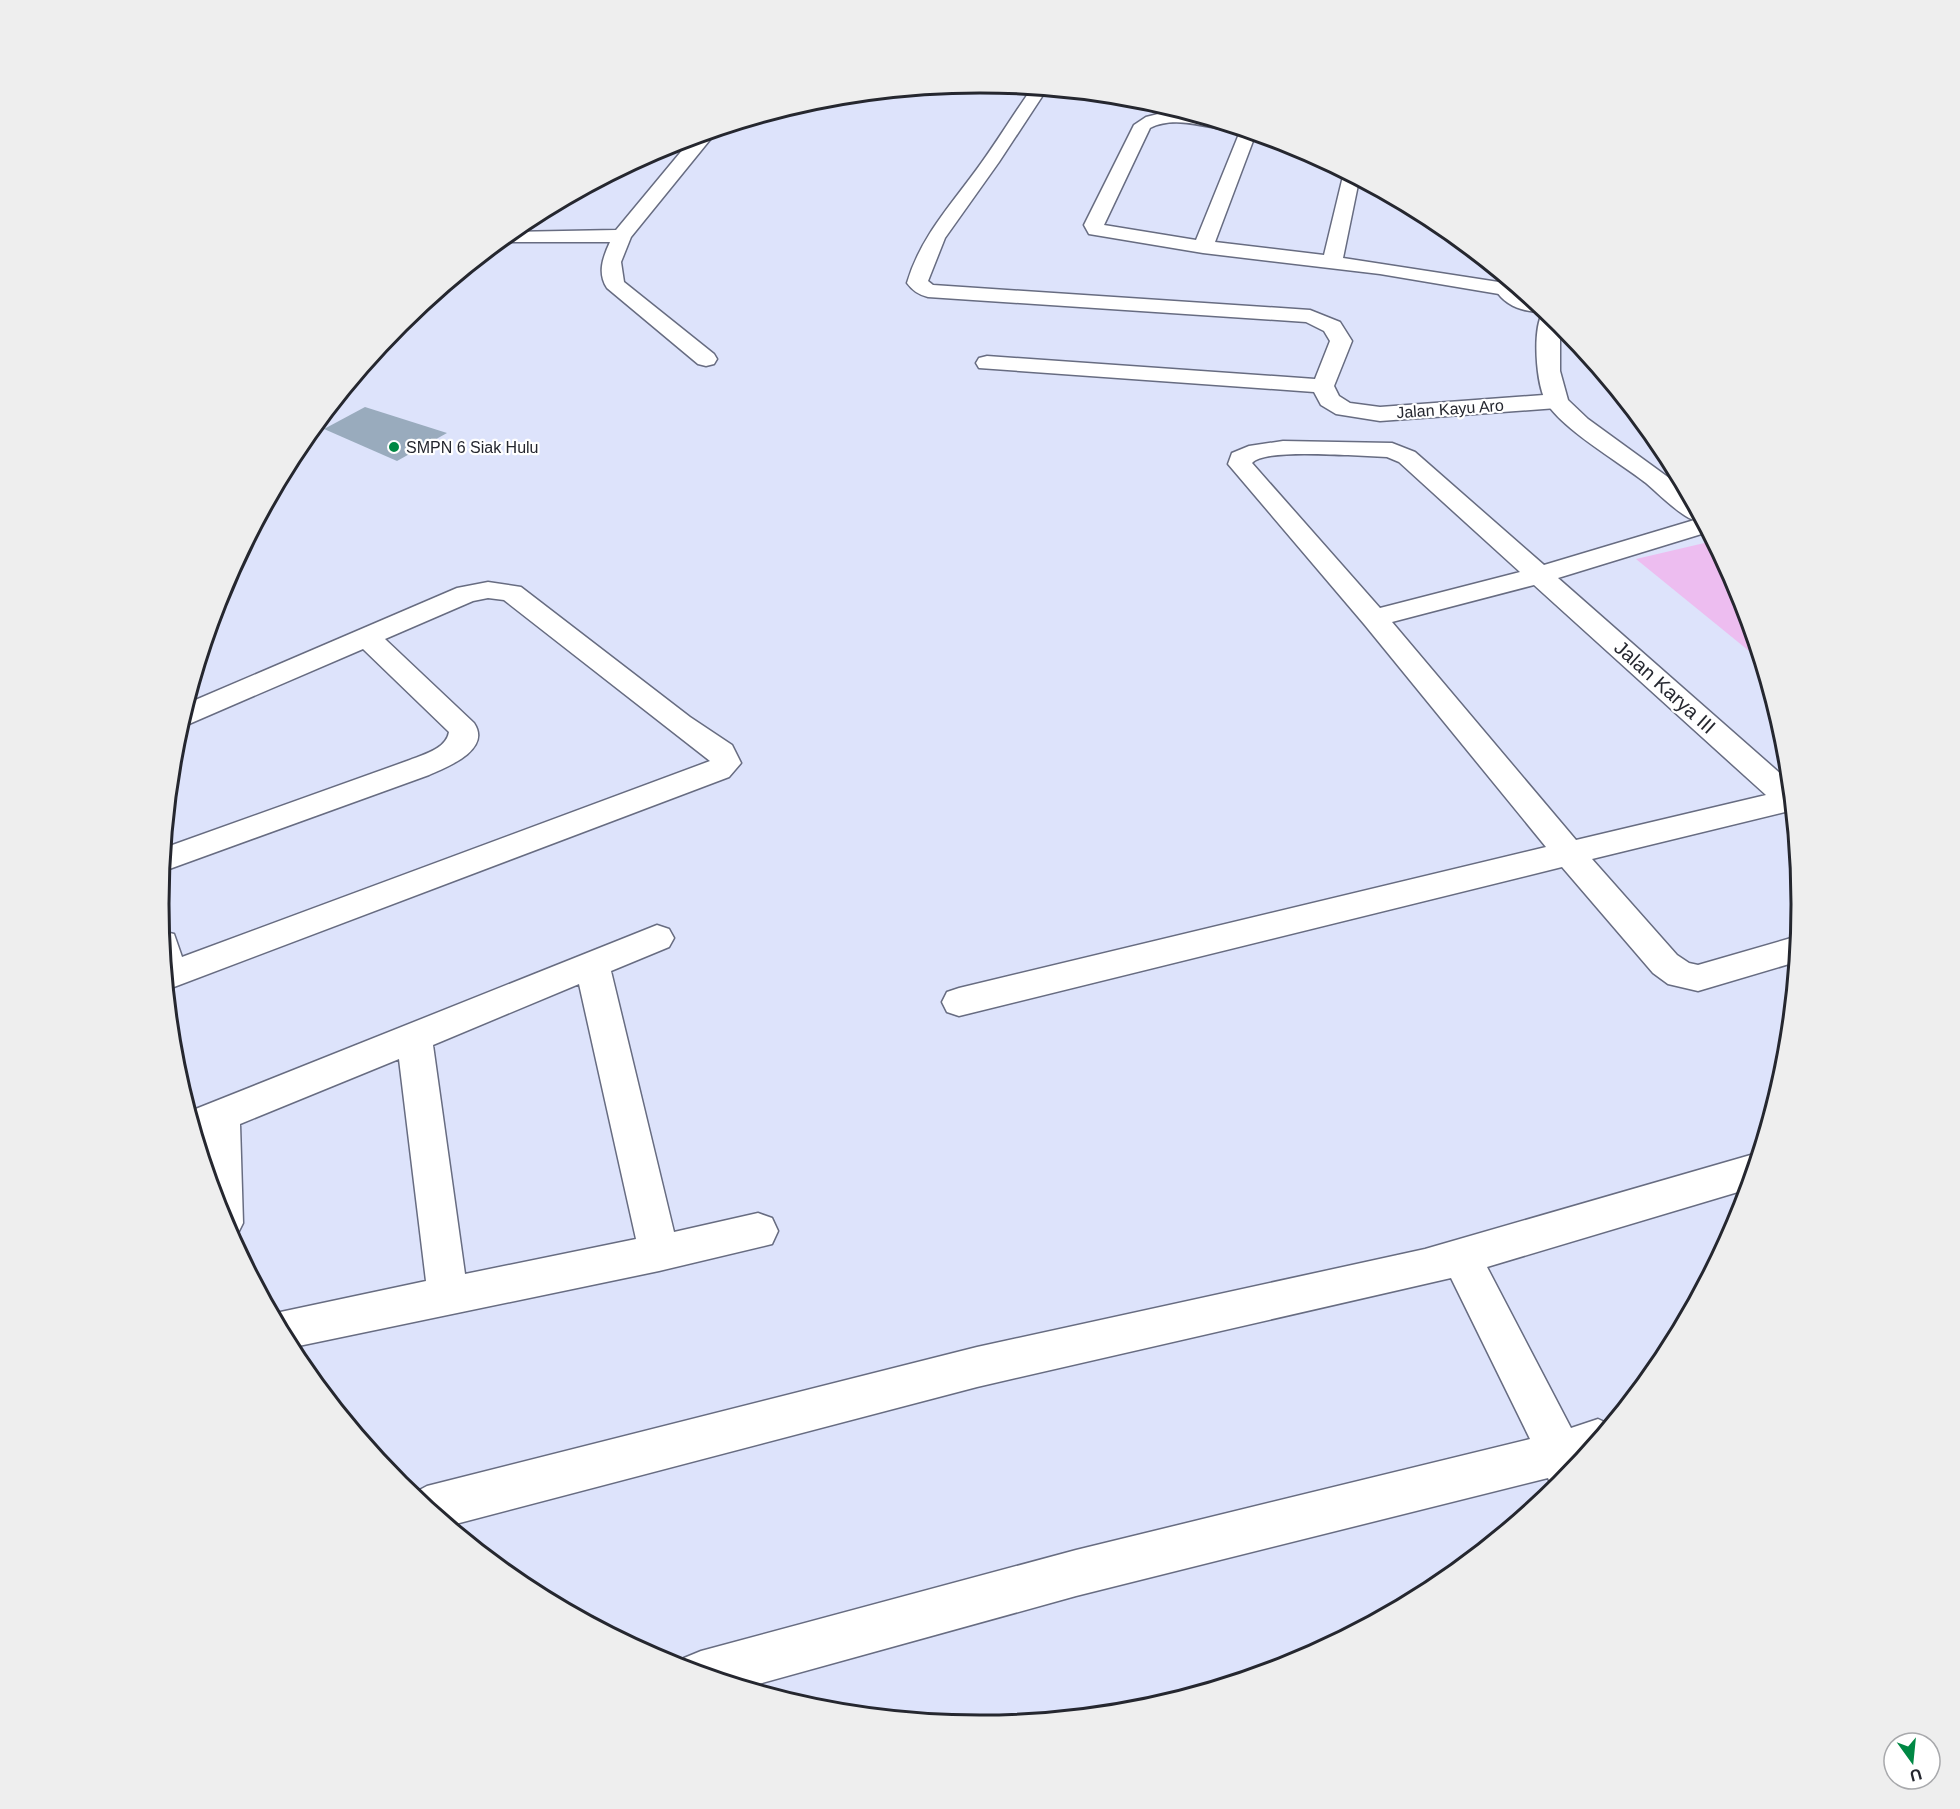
<svg xmlns="http://www.w3.org/2000/svg" width="1960" height="1809" font-family="Helvetica,sans-serif">
<rect width="100%" height="100%" fill="#dde3fb"/>
<!-- green -->
<path fill="#edbdf0" d="M1713,541L1740,590L1759,653L1754,655L1636,559Z"/>
<!-- building -->
<path fill="#99abbd" d="M365,407L447,433L397,461L324,429Z"/>
<g fill="none" stroke-linecap="round" stroke-linejoin="round">
<!-- street casing -->
<g stroke="#676c81" stroke-width="3">
<path id="street" d="M1032,88L1047,89L999,162L945,238L928,281L933,285L1310,310L1340,322L1352,341L1334,386L1339,396L1350,403L1380,407L1557,394L1565,396L1568,401L1565,406L1557,408L1380,421L1336,414L1321,405L1314,392L979,368L976,363L979,358L987,356L1315,379L1330,341L1324,331L1306,322L928,297C919,295 912,290 907,283C920,238 950,206 977,169C996,143 1013,115 1032,88Z
M1162,113L1193,114L1234,127L1227,130C1203,126 1173,116 1150,128L1104,225L1196,240L1241,129L1256,133L1215,242L1324,255L1344,172L1359,180L1343,258L1505,283L1512,285L1515,289L1512,293L1505,295L1380,274L1203,253L1089,234L1084,225L1134,125L1146,117Z
M714,130L713,136L631,237L621,262L624,282L714,354L717,359L714,364L706,366L698,364L607,288C597,273 603,257 610,242H497L510,232L616,230L694,136Z
M1283,441L1392,443L1415,452L1544,565L1701,518L1708,532L1558,578L1790,782L1793,810L1592,859L1677,955L1689,963L1698,965L1798,936L1796,962L1698,991L1668,984L1653,973L1562,867L959,1016L947,1012L942,1002L947,992L959,988L1546,847L1364,624L1228,464L1232,453L1249,446ZM1348,455L1387,457L1399,462L1520,572L1380,608L1252,463C1263,450 1329,455 1348,455ZM1534,585L1766,795L1576,840L1392,622Z
M488,582L521,587L690,717L732,745L741,763L729,777L166,990L161,931L174,934L182,957L710,761L504,600L488,598L473,601L385,639L474,723C492,750 447,767 429,775L161,872L164,848L407,761C421,755 446,750 449,732L363,649L182,727L179,726L186,704L457,588Z
M657,925L669,929L674,938L669,947L611,971L674,1232L758,1213L772,1218L778,1231L772,1244L659,1271L289,1348L271,1314L426,1281L399,1059L240,1124L243,1223L237,1235L231,1238C215,1208 203,1173 203,1140L197,1141L188,1112ZM579,984L636,1239L465,1274L433,1045Z
M1754,1154L1759,1156L1748,1189L1487,1267L1571,1428L1598,1419L1611,1425L1554,1492L1548,1478L1076,1596L744,1688L679,1668L684,1658L701,1651L1076,1550L1530,1439L1451,1278L977,1387L448,1526L410,1495L427,1486L977,1347L1425,1249Z"/>
</g>
<!-- secondary casing -->
<g stroke="#676c81" stroke-width="3">
<path id="secondary" d="M1505,277L1517,287L1516,289L1531,299L1560,322V371L1568,400L1588,419L1687,491L1702,520C1697,520 1693,520 1689,518C1673,509 1659,494 1646,483C1619,462 1562,429 1546,402C1536,383 1532,330 1543,312C1523,312 1505,306 1495,289Z"/>
</g>
<!-- street -->
<use href="#street" fill="#fff" fill-rule="evenodd"/>
<!-- secondary -->
<use href="#secondary" fill="#fff" fill-rule="evenodd"/>
</g>
<!-- markers -->
<circle fill="#084" stroke="#fff" stroke-width="2" cx="394" cy="447" r="6"/>
<g text-anchor="middle" dominant-baseline="central" stroke-width="4.5" stroke-linejoin="round" paint-order="stroke">
<!-- far-street labels -->
<g font-size="16" fill="#25272f" stroke="#fff">
<text transform="translate(1450 409) rotate(-4)">Jalan Kayu Aro</text>
</g>
<!-- far-poi labels -->
<g font-size="16" fill="#25272f" stroke="#fff" text-anchor="start">
<text x="406" y="447">SMPN 6 Siak Hulu</text>
</g>
<!-- street labels -->
<g font-size="20" fill="#25272f" stroke="#fff">
<text transform="translate(1665 687) rotate(42)">Jalan Karya III</text>
</g>
</g>
<!-- crop -->
<path d="M0 0H1960V1809H0ZM169 904a811 811 0 1 1 1622 0a811 811 0 1 1-1622 0Z" fill="#eee" fill-rule="evenodd"/>
<path fill="none" stroke="#25272f" stroke-width="3" d="M169 904a811 811 0 1 1 1622 0a811 811 0 1 1-1622 0Z"/>
<!-- north arrow -->
<g transform="translate(1912 1761) rotate(165)"><circle r="28" fill="#ffffff" stroke="#a8a9ac" stroke-width="1.5"/>
<path d="M0-4.5L10 22L0 15L-10 22Z" fill="#008844"/>
<text y="-9" font-size="16" font-weight="bold" text-anchor="middle" fill="#25272f">U</text>
</g>
</svg>
